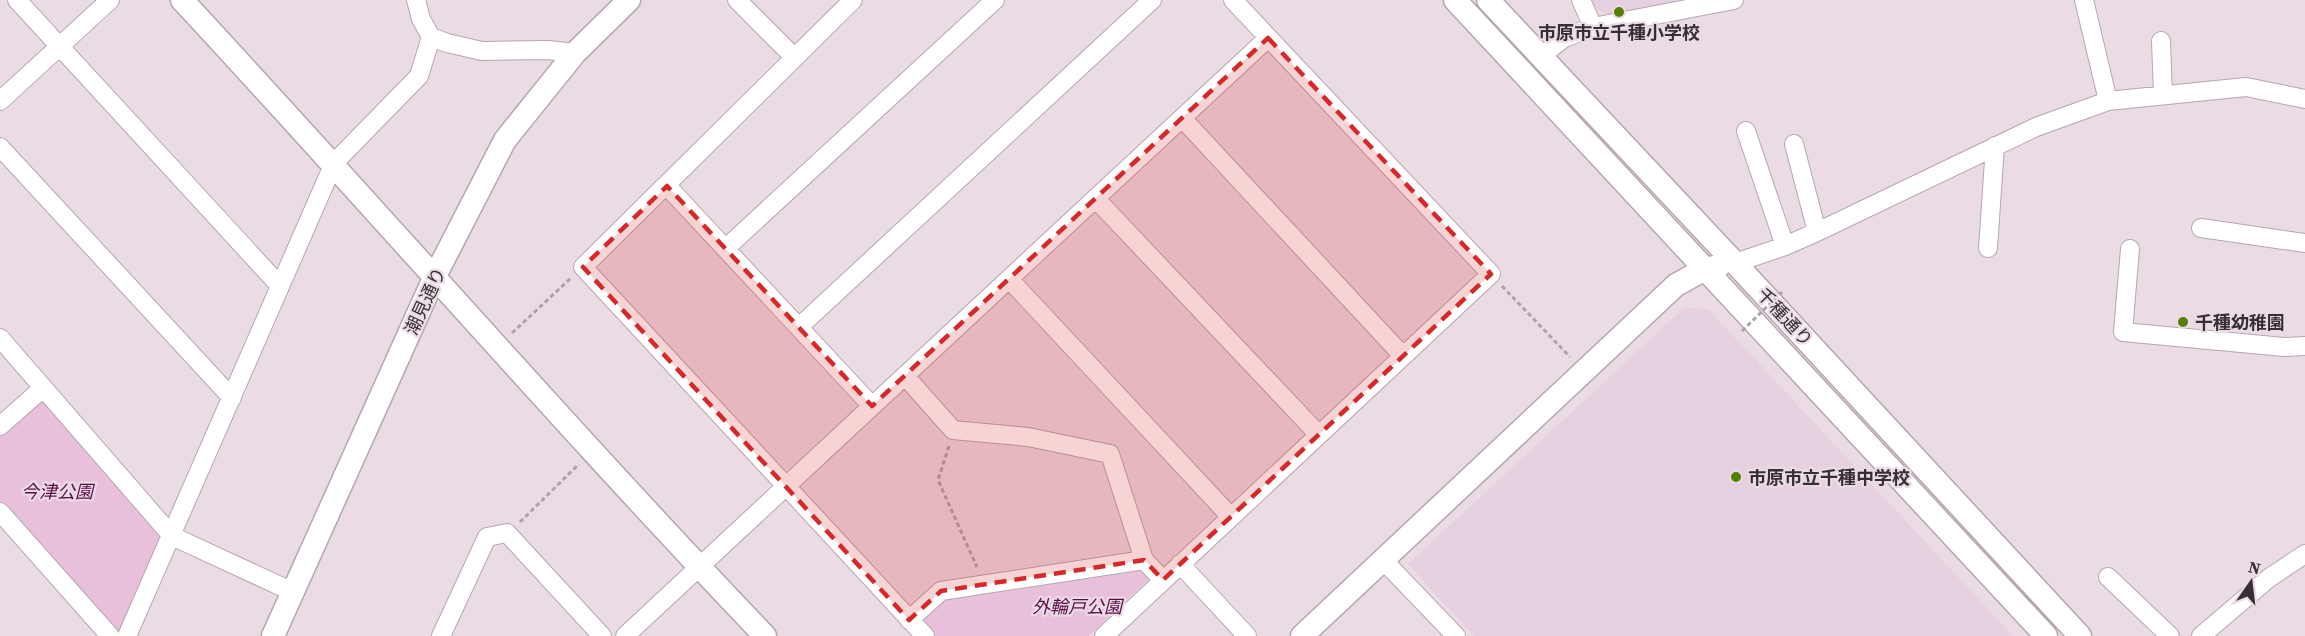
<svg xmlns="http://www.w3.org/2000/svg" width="2305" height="636" font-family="'Source Serif 4','Noto Sans JP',serif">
<rect width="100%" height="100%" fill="#eadbe5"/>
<!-- built -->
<path fill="#e7d0df" d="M1590,0H1701L1612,16L1593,8Z
M1684,308L1708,309L2013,636H1474L1408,564Z"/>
<!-- green -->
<path fill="#e9c0db" d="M43,388L172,536L127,636H110L0,512V426Z
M1137,566L1147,573L1148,580L1089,636H935L922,622L924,613L944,595Z"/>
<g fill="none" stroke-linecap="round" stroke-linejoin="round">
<!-- minor casing -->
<g stroke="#b5a6b0" stroke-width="20">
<path id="minor" d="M17,0L280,286
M416,0L421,19L431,37L447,43L482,51L548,50L575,53
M737,0L795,58
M853,0L583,267L925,636
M1581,0L1593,27
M2084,0L2108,101
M2161,41L2163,95
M1541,56L1564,38L1593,27L1734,0
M0,101L110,0
M1182,118L1403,356
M1746,131L1785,246
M1794,144L1817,232
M0,147L232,398
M667,186L872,406
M1096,199L1319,435
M2201,228L2305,243
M726,248L995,0
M1988,248L1995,146
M2130,249L2123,332L2284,347L2305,346
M1735,263L1785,246L1817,232L2036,127L2108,101L2246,87L2305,99
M1010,280L1231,517
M799,327L1152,0
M0,338L172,536L293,592
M905,376L953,430L1028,437L1110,454L1144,560L1163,580
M0,426L43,388
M0,512L110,636
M1383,560L1456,636
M1180,564L1247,636
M2108,577L2170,636
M909,620L941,591L1144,560
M127,636L334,163L419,76L431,37
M441,636L487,537L507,533L602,636
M625,636L1268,38
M1104,636L1491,274L1233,0
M2201,636L2269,578L2305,554"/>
</g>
<!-- tertiary casing -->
<g stroke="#b5a6b0" stroke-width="25">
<path id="tertiary" d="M182,0C378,211 566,428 765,636
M1455,0L2046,636
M1488,0L1735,263L2080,636
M273,636L435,276L505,140L575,53L629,0
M1302,636L1676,285L1705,269L1719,266"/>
</g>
<!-- path -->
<path stroke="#afa2ab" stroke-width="3" stroke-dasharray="4.5 3" stroke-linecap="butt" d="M1502,286L1570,357
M512,333L571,278
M949,446L938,480L977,567
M520,522L579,464"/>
<!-- minor -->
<use href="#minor" stroke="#fff" stroke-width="18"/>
<!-- tertiary -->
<use href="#tertiary" stroke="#fff" stroke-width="22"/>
<!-- path-bridge -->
<path stroke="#afa2ab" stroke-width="3" stroke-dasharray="4.5 3" stroke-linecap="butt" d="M1742,331L1782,292"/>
</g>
<!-- marked area -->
<path fill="#d62828" fill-opacity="0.2" stroke="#d62828" stroke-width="4.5" stroke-dasharray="12 8" stroke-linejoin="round" d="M1268,38L1491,274L1163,580L1144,560L941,591L909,620L583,267L667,186L872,406Z"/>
<!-- markers -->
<g fill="#557f02" stroke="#eadbe5" stroke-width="2">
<circle cx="1619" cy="12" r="6"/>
<circle cx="2183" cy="322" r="6"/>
<circle cx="1736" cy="477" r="6"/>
</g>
<g text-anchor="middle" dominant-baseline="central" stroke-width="4.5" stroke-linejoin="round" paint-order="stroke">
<!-- poi labels -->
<g font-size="18" font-weight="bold" fill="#352f33" stroke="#eadbe5" text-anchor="start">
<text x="1619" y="32" text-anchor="middle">市原市立千種小学校</text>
<text x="2195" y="322">千種幼稚園</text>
<text x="1748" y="477">市原市立千種中学校</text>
</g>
<!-- street labels -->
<g font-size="18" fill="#352f33" stroke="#eadbe5">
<text transform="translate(425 301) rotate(-65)">潮見通り</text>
<text transform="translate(1785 317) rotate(47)">千種通り</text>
</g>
<!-- park labels -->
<g font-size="18" font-style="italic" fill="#5a0d49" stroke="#eadbe5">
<text x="57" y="491">今津公園</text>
<text x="1077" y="606">外輪戸公園</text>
</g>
</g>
<!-- north arrow -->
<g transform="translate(2251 582) rotate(14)" stroke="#eadbe5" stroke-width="4.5" paint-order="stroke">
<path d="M0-4.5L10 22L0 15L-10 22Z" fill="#352f33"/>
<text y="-9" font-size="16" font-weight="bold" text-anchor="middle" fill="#352f33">N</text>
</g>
</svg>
